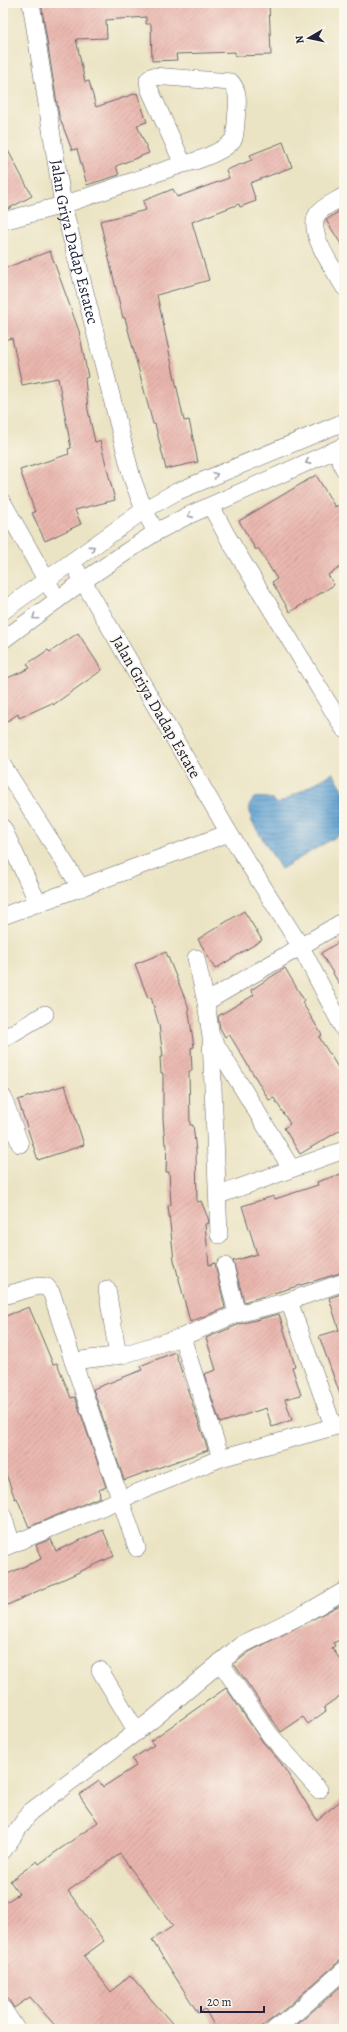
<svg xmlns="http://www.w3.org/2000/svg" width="347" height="2032" font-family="Alegreya,serif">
<defs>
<pattern id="water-rules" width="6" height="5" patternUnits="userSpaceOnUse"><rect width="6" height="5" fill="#5ea0d2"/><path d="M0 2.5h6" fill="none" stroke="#4d82ac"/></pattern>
<pattern id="building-hatch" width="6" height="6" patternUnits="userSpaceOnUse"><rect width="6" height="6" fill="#e9b6ad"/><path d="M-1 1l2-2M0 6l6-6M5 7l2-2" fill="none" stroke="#c89c96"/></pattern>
</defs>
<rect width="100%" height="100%" fill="#fbf7ec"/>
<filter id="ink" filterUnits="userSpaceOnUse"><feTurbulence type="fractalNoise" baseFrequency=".025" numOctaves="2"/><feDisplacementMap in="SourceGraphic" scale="8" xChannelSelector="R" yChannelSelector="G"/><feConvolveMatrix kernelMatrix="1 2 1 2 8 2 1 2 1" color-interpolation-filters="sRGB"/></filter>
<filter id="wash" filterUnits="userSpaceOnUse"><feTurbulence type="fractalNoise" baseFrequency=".012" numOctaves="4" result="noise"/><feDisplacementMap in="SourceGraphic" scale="16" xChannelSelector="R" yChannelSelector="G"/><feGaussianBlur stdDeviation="0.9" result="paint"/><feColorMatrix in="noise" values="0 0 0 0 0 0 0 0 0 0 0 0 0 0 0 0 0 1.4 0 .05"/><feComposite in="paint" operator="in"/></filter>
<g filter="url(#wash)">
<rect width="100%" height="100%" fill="#ebe4c4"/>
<!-- water -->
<path fill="url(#water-rules)" stroke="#406186" d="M333,773L344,791V832L281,869L252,822L249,806L254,798C265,797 270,797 278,804Z"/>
<g id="blocks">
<!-- building -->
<path fill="url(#building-hatch)" d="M41,3H269L271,55L235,56V52L176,54L177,60L152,61L151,24H146V17L106,20L107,38L76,39L85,82L89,81L96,107L137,93L147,122L137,125L149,153L116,166L119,175L87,185L77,149L72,150L59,116Z
M3,141L32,196L8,209L3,200Z
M283,142L292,167L250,183L256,201L240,207L239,204L192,222L209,280L157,295L184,421L189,420L198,462L166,469L155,424H153L125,318H123L100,221L146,210L143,201L173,189L177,197L229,178L226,170L252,160L250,155Z
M344,208V249L326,220Z
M50,251L79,331L88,377L85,378L88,410L95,442L100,441L115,500L75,510L81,524L45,541L32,513L35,512L20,470L69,454L68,449L71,448L58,378L22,385L12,338L3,340V269Z
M316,475L335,507L339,505L344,514V565L328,575L334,585L290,612L272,582L277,579L258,548L256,550L239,521Z
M78,633L102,670L53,705L52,703L19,718L18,714L3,724V680L30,668L27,664L48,650L50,652Z
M244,911L262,940L215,969L198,939Z
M344,939V992L321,953Z
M166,952L188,1006L194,1047L191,1048L192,1071H189L190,1125H193L196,1151L197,1202L201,1201L208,1218L209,1223L205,1224L209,1265L215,1263L225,1308L190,1322L174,1260L168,1206L171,1205L169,1172H166L167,1144L165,1145L163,1119V1073H161L160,1057H163L159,1025L151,997L148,998L135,964Z
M285,968L304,1000L302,1002L322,1035L319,1037L344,1077V1128L300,1154L284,1128L290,1124L274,1098L269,1100L229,1034L225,1037L220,1028L218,1016L254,995L251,990Z
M65,1085L84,1145L38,1160L18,1100Z
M344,1173V1272L244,1302L233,1261L257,1254L242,1206L274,1196L275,1199L318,1185L317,1182Z
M344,1293V1396L341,1397L319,1336L339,1330L329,1298Z
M29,1307L53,1364L57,1363L71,1398L75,1397L106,1487L99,1490L100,1497L29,1527L17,1498L15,1499L3,1466V1317Z
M279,1314L295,1366L292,1367L301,1395L285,1399L292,1420L272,1427L266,1408L220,1423L204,1374L216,1370L206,1338L240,1324Z
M175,1352L208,1450L124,1480L93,1389L142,1370L140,1366Z
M103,1530L114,1556L3,1607V1576L41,1559L36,1545L51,1539L56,1551Z
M344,1603V1638L333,1643L335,1646L332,1648L344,1665V1693L324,1707L326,1711L308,1724L303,1717L281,1732L234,1664L249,1652Z
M226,1688L262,1741L281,1763L317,1820L344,1798V1957L285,2009L259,2029H216L205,2009L198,2013L152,1940L173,1926L120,1854L68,1891L104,1941L84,1956L111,1992L130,1975L177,2029H58L30,1997L14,2008L3,1991V1904L19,1894L10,1881L37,1861L39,1864L98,1822L79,1795L99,1781L103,1787L136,1766L132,1759L154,1745L150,1741Z
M340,1987L344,1992V2029H303L298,2024Z"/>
</g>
</g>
<g filter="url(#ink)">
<use href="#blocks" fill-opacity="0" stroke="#68666b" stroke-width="1"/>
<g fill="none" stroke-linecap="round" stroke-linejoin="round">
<!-- street casing -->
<g stroke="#68666b" stroke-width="18">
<g id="street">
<path id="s1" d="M31,3L63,205L132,478L144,510L156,532"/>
<path d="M344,196C336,201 327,205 320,211C302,228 335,270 344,287"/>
<path d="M3,221L63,205L183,164C195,162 229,150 234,138C236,130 236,119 237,110C238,99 238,90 231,82L153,76L148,80L149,88L183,164"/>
<path d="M336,450L344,469"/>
<path d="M3,503L52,590"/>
<path d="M211,506L227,536L344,729"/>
<path d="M3,611L144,510L176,492L344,422"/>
<path d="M3,640L83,581L156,532L187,516L344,446"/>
<path d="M3,766L81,888"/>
<path d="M3,828L38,903"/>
<path d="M229,833L301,947L344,1030"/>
<path d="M3,916L229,833L72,562"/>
<path d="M196,958L206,1002"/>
<path d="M212,1038L291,1168"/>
<path d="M3,1039L45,1014"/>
<path d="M3,1097L20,1144"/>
<path d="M219,1195L344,1150"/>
<path d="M219,1235L211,1037L206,1002L344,921"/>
<path d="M225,1266L237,1314"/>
<path d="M107,1289L118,1356"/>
<path d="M3,1296L38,1286L47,1287L52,1294L73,1361L122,1355L182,1337L237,1314L289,1301L344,1282"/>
<path d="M289,1301L333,1426"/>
<path d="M182,1337L221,1458"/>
<path d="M73,1361L137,1548"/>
<path d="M3,1516L12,1544"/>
<path d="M3,1548L221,1458L344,1424"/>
<path d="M220,1662L270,1735L319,1790"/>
<path d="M100,1670L137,1732"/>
<path d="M3,1851L30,1812L152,1720L241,1645L306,1613L344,1591"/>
<path d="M3,2009L16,2029"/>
<path d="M275,2029L291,2017L344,1970"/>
</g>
</g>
<!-- street -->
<use href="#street" stroke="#fff" stroke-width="17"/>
</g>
<!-- one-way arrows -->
<defs><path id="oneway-chevron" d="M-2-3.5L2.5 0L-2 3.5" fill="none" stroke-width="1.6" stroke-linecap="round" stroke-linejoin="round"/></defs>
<g stroke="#9c9ca7">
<use href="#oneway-chevron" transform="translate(308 462) rotate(156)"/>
<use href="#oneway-chevron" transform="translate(215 475) rotate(-22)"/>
<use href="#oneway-chevron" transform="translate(190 515) rotate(156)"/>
<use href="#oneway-chevron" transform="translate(92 548) rotate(-36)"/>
<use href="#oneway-chevron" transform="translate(35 617) rotate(145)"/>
</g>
</g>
<g text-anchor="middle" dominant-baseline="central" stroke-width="3" stroke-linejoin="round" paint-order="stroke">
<!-- street labels -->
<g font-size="16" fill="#22223b" stroke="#fbf7ec">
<text stroke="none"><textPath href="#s1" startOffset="243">Jalan Griya Dadap Estatec</textPath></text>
<text transform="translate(156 707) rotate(60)">Jalan Griya Dadap Estate</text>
</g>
</g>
<!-- margin -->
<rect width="347" height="2032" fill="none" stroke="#fbf7ec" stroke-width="16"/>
<!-- north arrow -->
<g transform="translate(309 38) rotate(261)" stroke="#fbf7ec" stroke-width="3" paint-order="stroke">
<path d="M0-3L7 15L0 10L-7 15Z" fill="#22223b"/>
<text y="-6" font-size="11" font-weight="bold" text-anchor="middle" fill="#22223b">N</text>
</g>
<!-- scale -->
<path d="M201 2006v6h63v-6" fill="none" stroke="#22223b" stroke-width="2"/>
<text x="207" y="2006" font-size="12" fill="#22223b" stroke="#fbf7ec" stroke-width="3" paint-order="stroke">20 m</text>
</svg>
